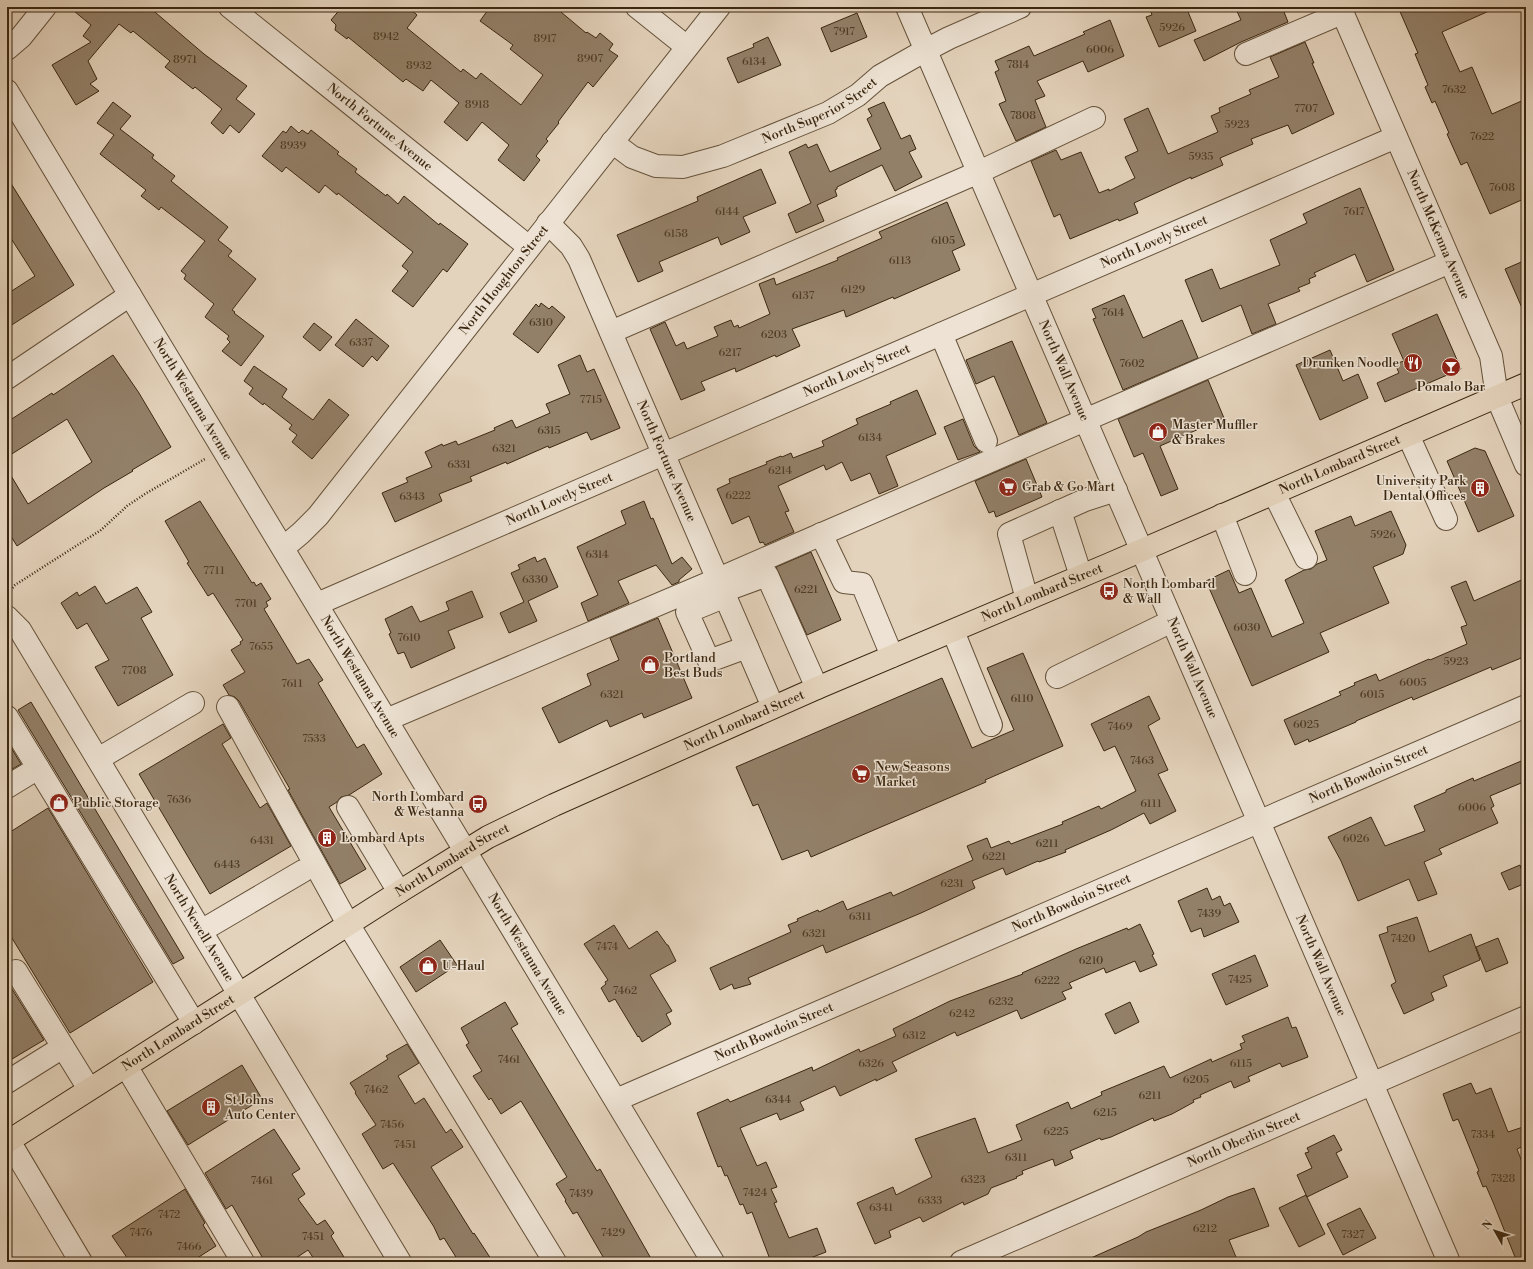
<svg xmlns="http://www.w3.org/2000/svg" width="1533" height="1269" font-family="'Libre Bodoni',serif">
<rect width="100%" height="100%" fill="#e4d3bc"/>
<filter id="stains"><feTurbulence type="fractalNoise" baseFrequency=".005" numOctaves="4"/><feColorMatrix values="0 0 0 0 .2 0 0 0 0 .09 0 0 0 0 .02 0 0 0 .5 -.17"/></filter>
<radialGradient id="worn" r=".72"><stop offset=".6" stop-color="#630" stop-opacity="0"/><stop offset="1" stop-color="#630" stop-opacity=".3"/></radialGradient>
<!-- building -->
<path fill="#938069" stroke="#3b2710" d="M69,7H149L204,54L247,86L236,99L255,114L239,133L230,125L223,134L211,123L222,109L195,87L193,89L165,67L170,61L133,31L131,33L119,24L88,61L97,79L90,84L99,91L76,105L52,65L91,42L83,36L91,25Z
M342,7H408L417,15L407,28L461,72L463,69L476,79L481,73L521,105L543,75L510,49L513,45L480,21L490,7H555L586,33L587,32L596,38L600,33L613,44L609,50L618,56L593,87L588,82L558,122L559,123L546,139L548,141L536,156L540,160L524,181L498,160L509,145L482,122L467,141L444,122L459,103L431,80L423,91L406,79L403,82L348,37L347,39L335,30L336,25L331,20Z
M1149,7H1186L1196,31L1159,47L1146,17L1152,15Z
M1235,7H1282L1288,22L1241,42L1204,61L1194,40L1241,20Z
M1398,7H1498L1442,32L1460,72L1472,67L1492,114L1526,99V198L1490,214L1467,162L1461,165L1447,134L1449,133L1435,101L1432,103L1425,87L1428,85L1415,54L1418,53Z
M857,13L867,37L831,52L821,28Z
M1110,20L1124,56L1088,72L1083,61L1037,81L1045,96L1035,100L1046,127L1016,141L999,104L1006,101L995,72L999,70L995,61L1029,46L1034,56L1085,34L1083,32Z
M768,37L781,65L738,83L727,58L754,47L753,44Z
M1305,42L1314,63H1312L1334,114L1292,134L1288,125L1251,139L1253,144L1220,158L1223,165L1191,179V177L1134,203L1138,213L1119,221L1118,219L1070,239L1060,214L1054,217L1031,161L1056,150L1061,160L1081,152L1099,193L1109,189V191L1135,178L1125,157L1138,151L1124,119L1148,108L1168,154L1218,132L1211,116L1220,112L1219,108L1251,94L1249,90L1279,77L1270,57Z
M113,102L131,116L120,129L154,155L152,158L175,176L171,181L228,227L218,240L232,251L228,256L256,279L232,310L235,312L234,313L264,336L241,366L222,351L230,342L227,339L229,336L205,317L214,304L184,279L186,275L181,271L205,241L161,207L159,210L141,196L146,190L100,154L114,135L97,123Z
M884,102L901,139L910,135L916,149L909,152L922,177L895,191L882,165L837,187V189L835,190L837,196L817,205L824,221L796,233L788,214L811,203L789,152L806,144L808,148L817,144L830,172L881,149L867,119L872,116L868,109Z
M291,126L299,133L302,130L308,134L311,130L339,152L337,154L357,169L355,172L386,196L387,194L398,204L404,196L439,225L440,223L468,244L447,272L443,269L413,307L392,291L408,271L402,266L413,252L338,193L337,195L325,185L319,193L286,167L282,172L262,156L283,131L286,133Z
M761,169L776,203L743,217L750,232L721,245L718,237L659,262L663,271L638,282L617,235L698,201L697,197Z
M7,177L74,285L7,328V294L35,276L7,232Z
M1360,188L1394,270L1367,282L1355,254L1314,273L1316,276L1309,279L1310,283L1298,288L1300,291L1268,304L1276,324L1252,334L1241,305L1202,322L1185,280L1212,269L1220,289L1280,265L1270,240L1307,223L1303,214Z
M947,202L965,245L952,251L960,270L894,299L893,297L846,317L844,310L792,329L800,346L776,357L775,355L736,372L735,368L701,382L705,390L681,400L650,329L665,322L676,346L684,342L687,349L718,336L714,327L731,320L734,327L738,325L739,328L770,314L759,284L774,278L776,285L838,260L837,258L882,238L879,232Z
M1526,260V317L1505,269Z
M1124,295L1143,338L1182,320L1198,358L1123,390L1093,319L1096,318L1092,309Z
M541,303L549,309L552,306L565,317L538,353L513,334L536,304L539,307Z
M1437,314L1461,369L1385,402L1377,383L1399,373L1395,364L1404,361L1392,334Z
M356,319L389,346L377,361L372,356L363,367L335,345Z
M314,323L332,337L320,351L303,337Z
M1012,341L1047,423L1019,435L994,376L976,384L966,360Z
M1330,350L1343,381L1358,374L1368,398L1320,420L1296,365Z
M113,355L139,393L171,447L132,470L133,471L104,488L17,546L7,530V469L28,504L92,462L67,419L7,457V422L52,393L53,395Z
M580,355L587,372L594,369L620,428L591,440L587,432L549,448L548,446L507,464L506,462L470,477L472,481L439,494L442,501L395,522L382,493L408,482L406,478L432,467L425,452L442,444L443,446L456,441L458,445L495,430L494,428L512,420L516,428L550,413L546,404L570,394L558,365Z
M254,366L287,389L282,397L313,420L329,399L349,415L312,459L292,442L297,435L289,429L292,425L264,403L263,405L249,394L253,388L244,381Z
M1208,380L1224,418L1160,446L1178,489L1161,496L1143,453L1134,457L1118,419Z
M917,390L936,434L886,456L898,486L879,494L870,473L851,481L842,462L826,470L824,465L778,486L789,511L785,512L794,532L765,545L763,542L760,543L749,516L732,524L717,489L730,483L729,479L767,464L766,462L781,456L782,457L791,453L793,458L824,446L822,441L858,424L856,419L891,404L890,402Z
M963,419L974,446L980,452L958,460L944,427Z
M1475,448L1485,451L1514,516L1478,532L1447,461Z
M1026,459L1042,497L996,517L994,511L989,513L975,481Z
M200,501L252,583L254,582L256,586L261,583L271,599L266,602L268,606L264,609L297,664L309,659L323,680L318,683L357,748L364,744L382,774L349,795L341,797L337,802L329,807L366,869L340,884L288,790L290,789L239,701L235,697L229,695L223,685L245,672L231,650L241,644L240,642L243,640L213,593L208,596L187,563L189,562L165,521Z
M644,501L651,519L653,518L672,564L682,557L692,569L679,580V582L672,585L656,565L618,581L629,603L588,621L581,603L598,595L577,547L626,524L621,511Z
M1391,511L1406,545L1403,554L1373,567L1389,603L1320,633L1329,652L1252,686L1206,581L1229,570L1239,593L1251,588L1272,637L1304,623L1285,580L1304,570L1311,569L1317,564L1327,560L1315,531L1351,516L1355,526Z
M811,552L841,620L807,635L776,567Z
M535,557L537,562L545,558L558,587L528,601L537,621L509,633L500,613L524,602L511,573L520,569L518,565Z
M1526,578V656L1492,670L1491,667L1413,700L1412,697L1356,721V722L1309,742L1308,739L1295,745L1284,720L1341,695L1339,692L1355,685L1354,683L1376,674L1379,681L1429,659L1430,660L1467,644L1461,627L1467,625L1451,587L1466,581L1474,601Z
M95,586L106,604L137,587L152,612L141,618L173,675L118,706L95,667L109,660L87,623L77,629L61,603L77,592L79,596Z
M472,591L483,617L448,631L455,648L411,668L404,652L398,654L389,634L391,633L385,619L412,606L420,622L449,610L446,602Z
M658,618L692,698L644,718L642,713L610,727L607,720L559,743L542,708L591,685L587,674L619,660L610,638Z
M1023,653L1063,746L985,780L986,782L811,857L808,850L782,860L758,804L753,806L736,767L942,678L972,748L1014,730L987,668Z
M1149,696L1160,719L1148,726L1168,770L1158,774L1176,811L1150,824L1144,813L1111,830L1065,850L1066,852L1039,862L1038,861L1006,875L1003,868L972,881L975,888L921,913L826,953L823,945L748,978L751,984L734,989L732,984L720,990L710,968L791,932L788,925L798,921L797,919L818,910L819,912L843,901L847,910L891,892L893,896L973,860L967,846L987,838L991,848L1009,841L1011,844L1063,824L1062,822L1099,806L1101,809L1136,791L1115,746L1104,751L1091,724Z
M31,702L184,958L173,964L18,710Z
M223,724L231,738L222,744L260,808L267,803L291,846L210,894L139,774Z
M7,741L21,764L7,772Z
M1526,759V781L1490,796L1494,806L1491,808L1498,823L1439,849L1442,854L1424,862L1437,894L1418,901L1409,879L1358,901L1341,861L1328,837L1371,817L1385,846L1425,831L1414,806L1446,792V790L1473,778L1474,781Z
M48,808L153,982L70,1033L7,930V834Z
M1520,865L1526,883L1509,890L1501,873Z
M1207,888L1212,900L1220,896L1224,906L1230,903L1239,922L1204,937L1201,928L1191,932L1178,901Z
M1417,917L1429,952L1471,934L1480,960L1443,976L1447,986L1431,993L1434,1000L1404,1014L1391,985L1396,982L1379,935L1388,932L1387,927Z
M1140,924L1154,954L1152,955L1157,965L1140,972L1135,961L1106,973L1104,968L1069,983L1072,988L1062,992L1066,999L1021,1019L1017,1010L957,1036L955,1032L892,1062L897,1071L876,1081V1079L840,1096L835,1086L800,1102L804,1110L780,1120L777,1113L740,1128L757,1166L766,1162L777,1187L771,1189L777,1202L774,1203L789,1238L817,1228L826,1252L800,1262H771L752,1212L747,1214L743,1204L740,1205L727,1175L725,1176L721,1166L718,1167L697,1113L728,1099L730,1102L812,1067L813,1071L859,1049L860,1052L896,1036L893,1029L950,1001L1023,974L1022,973L1076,949L1127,928L1128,930Z
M614,925L629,949L657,931L667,945H668L676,961L650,975L672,1011L666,1014L671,1024L642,1042L639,1036L638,1037L615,999L609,1002L601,988L606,984L605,982L608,980L584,944Z
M1498,938L1508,963L1486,972L1476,947Z
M440,940L457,965L416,992L400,967Z
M1255,955L1268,986L1226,1005L1212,974Z
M12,989L44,1040L7,1062V992Z
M505,1002L518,1024L511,1028L597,1171L600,1169L653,1262H606L577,1212L573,1214L565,1201L566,1200L556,1184L567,1177L521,1101L501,1114L491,1098L489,1100L473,1076L482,1071L466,1045L469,1043L461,1028Z
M1130,1002L1139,1022L1115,1034L1105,1014Z
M1288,1017L1292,1028L1296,1027L1308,1057L1282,1067L1280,1063L1248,1077L1250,1081L1234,1088L1231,1081L1200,1095L1201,1097L1193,1100L1194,1102L1172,1114L1154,1121L1153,1118L1111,1137L1101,1140L1100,1138L1070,1151L1073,1158L1055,1166L1053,1159L1022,1171L1023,1174L1016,1177L1017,1178L991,1188L988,1194L964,1205L963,1202L923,1222L920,1217L889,1231L891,1237L875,1244L857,1203L893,1187L896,1195L932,1177L915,1139L975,1118L988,1153L1022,1140L1016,1125L1068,1102L1071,1109L1102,1095L1101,1092L1164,1066L1170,1078L1211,1059L1212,1062L1242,1049L1240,1044L1245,1042L1242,1036Z
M407,1044L419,1063L398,1076L415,1104L424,1098L446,1133L451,1129L463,1147L431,1167L473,1234L474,1233L493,1262H459L444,1238L440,1240L434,1227L393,1163L383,1169L362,1134L376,1125L355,1093L356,1092L350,1083L388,1059L386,1056Z
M242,1065L262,1099L188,1145L167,1111Z
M1471,1083L1476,1094L1491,1088L1508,1132L1526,1126V1145L1517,1149L1526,1172V1262H1517L1493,1202L1486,1186L1483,1187L1477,1172L1479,1171L1458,1119L1453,1121L1443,1094Z
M274,1129L300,1169L292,1174L305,1194L298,1199L317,1225L325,1220L334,1233L331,1236L347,1262H316L308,1250L290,1262H265L232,1205L226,1209L205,1173Z
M1334,1135L1342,1150L1336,1153L1348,1177L1307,1197L1297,1175L1312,1168L1305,1153L1309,1152L1307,1148Z
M1254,1188L1269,1226L1229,1240L1238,1262H1082L1138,1237L1146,1232L1201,1210L1228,1197Z
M185,1189L205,1223L203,1225L216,1246L191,1262H130L112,1236Z
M1306,1195L1325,1234L1299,1247L1279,1208Z
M1360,1208L1376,1238L1343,1255L1327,1224Z"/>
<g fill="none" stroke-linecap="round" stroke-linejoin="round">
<!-- minor casing -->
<g stroke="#65523b" stroke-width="24">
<g id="minor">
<path id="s1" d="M230,7L529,247"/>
<path d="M637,7L687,47"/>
<path id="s2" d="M907,7L1449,1262"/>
<path id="s3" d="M1340,7L1491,356L1497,397L1526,465"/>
<path d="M7,49L21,37L45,7"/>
<path d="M1246,54L1342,13"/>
<path id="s4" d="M7,91L713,1262"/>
<path id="s5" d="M612,142L632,157L656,166L683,167L723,156L828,113L858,95L880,76L926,50L949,38L1020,7"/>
<path id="s6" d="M548,223L571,246L579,259L773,707"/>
<path d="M611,332L979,172L1094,118"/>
<path d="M941,334L986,441"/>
<path d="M7,378L130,295"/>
<path d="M1408,435L1446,519"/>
<path d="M1274,493L1306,558"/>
<path d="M1060,511L1081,576"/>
<path d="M1222,515L1245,574"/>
<path d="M821,534L844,582L862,584L892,656"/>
<path id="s7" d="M283,548L301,533L318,516L719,7"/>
<path d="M729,589L767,575L817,688"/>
<path d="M726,596L687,612L709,661L747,647"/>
<path d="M1027,599L1009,534L1085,500L1116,490"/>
<path id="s8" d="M317,604L1396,137"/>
<path id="s9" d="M7,617L20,630L400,1262"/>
<path d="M953,631L991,725"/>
<path d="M1057,677L1172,621"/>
<path d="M228,707L348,924L555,1262"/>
<path d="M7,717L194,1023"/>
<path d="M386,720L718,579L1450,262"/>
<path d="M98,759L193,703"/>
<path d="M7,787L38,768"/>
<path d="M348,807L399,892"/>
<path d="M201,931L303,871"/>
<path d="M7,976L16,971L89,1089"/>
<path d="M126,1066L243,1262"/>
<path d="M7,1082L63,1047"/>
<path id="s10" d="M616,1100L1526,706"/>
<path d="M9,1141L81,1262"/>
<path id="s11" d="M961,1262L1526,1017"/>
</g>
</g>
<!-- major casing -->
<g stroke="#3b2710" stroke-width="24">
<g id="major">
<path id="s12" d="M7,1142L399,892L488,837L554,805L817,688L1110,564L1526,384"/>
</g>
</g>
<!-- path -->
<path stroke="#3b2710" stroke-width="2.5" stroke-dasharray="1 2" stroke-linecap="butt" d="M7,595L15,585L101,530L127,506L145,494L205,459"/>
<!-- minor -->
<use href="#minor" stroke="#ede2d3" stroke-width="22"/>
<!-- major -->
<use href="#major" stroke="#e4d3bc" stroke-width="22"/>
</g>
<!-- icons -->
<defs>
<g id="restaurant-disc" transform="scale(1)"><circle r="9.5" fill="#8f2418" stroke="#ede2d3"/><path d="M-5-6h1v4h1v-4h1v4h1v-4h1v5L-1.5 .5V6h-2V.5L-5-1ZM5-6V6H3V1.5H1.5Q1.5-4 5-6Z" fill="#fff"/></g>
<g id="bar-disc" transform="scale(1)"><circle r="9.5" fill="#8f2418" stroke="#ede2d3"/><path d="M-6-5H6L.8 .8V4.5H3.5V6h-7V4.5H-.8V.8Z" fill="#fff"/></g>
<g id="shop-disc" transform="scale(1)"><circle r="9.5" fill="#8f2418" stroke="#ede2d3"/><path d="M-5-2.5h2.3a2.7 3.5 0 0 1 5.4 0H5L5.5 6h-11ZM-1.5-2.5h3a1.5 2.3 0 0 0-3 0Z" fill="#fff"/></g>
<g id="supermarket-disc" transform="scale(1)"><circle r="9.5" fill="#8f2418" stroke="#ede2d3"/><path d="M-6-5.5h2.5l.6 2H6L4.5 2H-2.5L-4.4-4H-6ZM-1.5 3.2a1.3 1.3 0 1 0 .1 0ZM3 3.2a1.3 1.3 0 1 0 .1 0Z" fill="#fff"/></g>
<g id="building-disc" transform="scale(1)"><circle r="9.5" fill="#8f2418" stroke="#ede2d3"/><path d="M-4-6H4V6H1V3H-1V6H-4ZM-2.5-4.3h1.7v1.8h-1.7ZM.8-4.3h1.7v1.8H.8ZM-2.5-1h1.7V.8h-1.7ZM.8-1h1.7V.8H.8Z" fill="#fff"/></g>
<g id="bus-disc" transform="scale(1)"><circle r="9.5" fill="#8f2418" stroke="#ede2d3"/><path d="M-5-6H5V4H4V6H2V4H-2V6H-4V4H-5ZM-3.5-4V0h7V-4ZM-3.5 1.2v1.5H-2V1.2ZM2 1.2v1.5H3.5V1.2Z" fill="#fff"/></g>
</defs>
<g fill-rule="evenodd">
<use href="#restaurant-disc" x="1413" y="363"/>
<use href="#bar-disc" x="1451" y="367"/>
<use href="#shop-disc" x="1158" y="432"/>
<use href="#supermarket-disc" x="1008" y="487"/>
<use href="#building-disc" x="1480" y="488"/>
<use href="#bus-disc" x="1109" y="591"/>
<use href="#shop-disc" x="650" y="665"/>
<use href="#supermarket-disc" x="861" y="774"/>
<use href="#shop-disc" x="59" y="803"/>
<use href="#bus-disc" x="478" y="804"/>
<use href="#building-disc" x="327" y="838"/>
<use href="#shop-disc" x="428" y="966"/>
<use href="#building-disc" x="211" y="1107"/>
</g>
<g text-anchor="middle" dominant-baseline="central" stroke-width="3" stroke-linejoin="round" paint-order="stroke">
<!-- number labels -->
<g font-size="11" fill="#513d26">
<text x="1172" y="28">5926</text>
<text x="844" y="32">7917</text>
<text x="386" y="37">8942</text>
<text x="545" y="39">8917</text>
<text x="1100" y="50">6006</text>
<text x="590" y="59">8907</text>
<text x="185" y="60">8971</text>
<text x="754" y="62">6134</text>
<text x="1018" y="65">7814</text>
<text x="419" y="66">8932</text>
<text x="1454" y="90">7632</text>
<text x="477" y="105">8918</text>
<text x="1306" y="109">7707</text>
<text x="1023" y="116">7808</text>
<text x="1237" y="125">5923</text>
<text x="1482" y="137">7622</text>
<text x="293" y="146">8939</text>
<text x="1201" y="157">5935</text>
<text x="1502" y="188">7608</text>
<text x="727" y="212">6144</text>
<text x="1354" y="212">7617</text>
<text x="676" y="234">6158</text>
<text x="943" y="241">6105</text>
<text x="900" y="261">6113</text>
<text x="853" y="290">6129</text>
<text x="803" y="296">6137</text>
<text x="1113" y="313">7614</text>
<text x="541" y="323">6310</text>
<text x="774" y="335">6203</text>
<text x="361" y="343">6337</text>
<text x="730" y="353">6217</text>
<text x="1132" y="364">7602</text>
<text x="591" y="400">7715</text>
<text x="549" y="431">6315</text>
<text x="870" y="438">6134</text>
<text x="504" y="449">6321</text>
<text x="459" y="465">6331</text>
<text x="780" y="471">6214</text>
<text x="738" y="496">6222</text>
<text x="412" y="497">6343</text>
<text x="1383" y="535">5926</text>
<text x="597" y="555">6314</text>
<text x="214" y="571">7711</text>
<text x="535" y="580">6330</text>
<text x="806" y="590">6221</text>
<text x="246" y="604">7701</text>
<text x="1247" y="628">6030</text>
<text x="409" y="638">7610</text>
<text x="261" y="647">7655</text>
<text x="1456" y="662">5923</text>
<text x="134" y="671">7708</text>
<text x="1413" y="683">6005</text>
<text x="292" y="684">7611</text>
<text x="612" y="695">6321</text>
<text x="1372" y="695">6015</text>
<text x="1022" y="699">6110</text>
<text x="1306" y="725">6025</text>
<text x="1120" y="727">7469</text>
<text x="314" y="739">7533</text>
<text x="1142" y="761">7463</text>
<text x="179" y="800">7636</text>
<text x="1151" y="804">6111</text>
<text x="1472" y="808">6006</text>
<text x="1356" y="839">6026</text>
<text x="262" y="841">6431</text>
<text x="1047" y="844">6211</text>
<text x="994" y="857">6221</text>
<text x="227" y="865">6443</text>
<text x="952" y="884">6231</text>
<text x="1209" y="914">7439</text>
<text x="860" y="917">6311</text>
<text x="814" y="934">6321</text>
<text x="1403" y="939">7420</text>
<text x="607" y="947">7474</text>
<text x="1091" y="961">6210</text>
<text x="1240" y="980">7425</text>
<text x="1047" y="981">6222</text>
<text x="625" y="991">7462</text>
<text x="1001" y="1002">6232</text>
<text x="962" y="1014">6242</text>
<text x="914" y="1036">6312</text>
<text x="509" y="1060">7461</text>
<text x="871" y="1064">6326</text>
<text x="1241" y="1064">6115</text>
<text x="1196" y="1080">6205</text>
<text x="376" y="1090">7462</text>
<text x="1150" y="1096">6211</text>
<text x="778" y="1100">6344</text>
<text x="1105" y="1113">6215</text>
<text x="392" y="1125">7456</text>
<text x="1056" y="1132">6225</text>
<text x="1483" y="1135">7334</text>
<text x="405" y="1145">7451</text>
<text x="1016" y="1158">6311</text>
<text x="1503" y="1179">7328</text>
<text x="973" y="1180">6323</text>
<text x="262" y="1181">7461</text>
<text x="755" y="1193">7424</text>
<text x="581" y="1194">7439</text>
<text x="930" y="1201">6333</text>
<text x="881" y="1208">6341</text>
<text x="169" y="1215">7472</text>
<text x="1205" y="1229">6212</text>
<text x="141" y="1233">7476</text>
<text x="613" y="1233">7429</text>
<text x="1353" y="1235">7327</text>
<text x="313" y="1237">7451</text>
<text x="189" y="1247">7466</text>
</g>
<!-- street labels -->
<g font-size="13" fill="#3b2710" stroke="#ede2d3">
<text stroke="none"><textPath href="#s5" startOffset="226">North Superior Street</textPath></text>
<text stroke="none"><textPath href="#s1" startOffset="192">North Fortune Avenue</textPath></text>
<text stroke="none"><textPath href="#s3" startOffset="248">North McKenna Avenue</textPath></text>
<text stroke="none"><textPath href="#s8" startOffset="912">North Lovely Street</textPath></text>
<text stroke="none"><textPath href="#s7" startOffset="348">North Houghton Street</textPath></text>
<text stroke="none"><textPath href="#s8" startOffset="588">North Lovely Street</textPath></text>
<text stroke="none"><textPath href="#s2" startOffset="396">North Wall Avenue</textPath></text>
<text stroke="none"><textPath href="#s4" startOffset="360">North Westanna Avenue</textPath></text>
<text stroke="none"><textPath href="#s6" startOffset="268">North Fortune Avenue</textPath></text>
<text stroke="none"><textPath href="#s12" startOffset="1499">North Lombard Street</textPath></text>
<text stroke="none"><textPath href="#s8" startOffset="264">North Lovely Street</textPath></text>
<text stroke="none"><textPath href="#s12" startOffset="1175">North Lombard Street</textPath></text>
<text stroke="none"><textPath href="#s2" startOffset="720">North Wall Avenue</textPath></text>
<text stroke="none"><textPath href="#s4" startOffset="684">North Westanna Avenue</textPath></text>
<text stroke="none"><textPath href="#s12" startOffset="851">North Lombard Street</textPath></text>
<text stroke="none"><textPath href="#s10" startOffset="820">North Bowdoin Street</textPath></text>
<text stroke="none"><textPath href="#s12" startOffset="527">North Lombard Street</textPath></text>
<text stroke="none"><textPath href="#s10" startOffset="496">North Bowdoin Street</textPath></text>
<text stroke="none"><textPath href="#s9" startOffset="366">North Newell Avenue</textPath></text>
<text stroke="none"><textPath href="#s4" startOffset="1008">North Westanna Avenue</textPath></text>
<text stroke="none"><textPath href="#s2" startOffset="1044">North Wall Avenue</textPath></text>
<text stroke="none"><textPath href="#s10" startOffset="172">North Bowdoin Street</textPath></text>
<text stroke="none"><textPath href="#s12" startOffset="203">North Lombard Street</textPath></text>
<text stroke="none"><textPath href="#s11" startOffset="308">North Oberlin Street</textPath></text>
</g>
<!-- poi labels -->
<g font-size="13" fill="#3b2710" stroke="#ede2d3" text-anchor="start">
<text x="1399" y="363" text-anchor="end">Drunken Noodle</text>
<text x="1451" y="387" text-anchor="middle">Pomalo Bar</text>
<text x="1172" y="425">Master Muffler<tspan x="1172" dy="15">&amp; Brakes</tspan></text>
<text x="1466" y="481" text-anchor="end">University Park<tspan x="1466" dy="15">Dental Offices</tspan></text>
<text x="1022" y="487">Grab &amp; Go Mart</text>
<text x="1123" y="584">North Lombard<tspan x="1123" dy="15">&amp; Wall</tspan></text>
<text x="664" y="658">Portland<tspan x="664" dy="15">Best Buds</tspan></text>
<text x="875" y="767">New Seasons<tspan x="875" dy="15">Market</tspan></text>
<text x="464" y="797" text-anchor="end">North Lombard<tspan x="464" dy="15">&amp; Westanna</tspan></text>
<text x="73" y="803">Public Storage</text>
<text x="341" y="838">Lombard Apts</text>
<text x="442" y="966">U-Haul</text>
<text x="225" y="1100">St Johns<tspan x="225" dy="15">Auto Center</tspan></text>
</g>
</g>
<!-- margin -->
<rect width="1533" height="1269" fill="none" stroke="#e4d3bc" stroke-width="24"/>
<rect x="8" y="8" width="1517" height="1253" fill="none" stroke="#3b2710" stroke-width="2"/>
<rect x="12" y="12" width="1509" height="1245" fill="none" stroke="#3b2710"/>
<!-- north arrow -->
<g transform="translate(1495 1231) rotate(309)" stroke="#ede2d3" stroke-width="3" paint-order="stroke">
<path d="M0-3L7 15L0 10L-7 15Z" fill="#3b2710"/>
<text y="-6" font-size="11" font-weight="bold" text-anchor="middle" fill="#3b2710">N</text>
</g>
<rect width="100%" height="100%" filter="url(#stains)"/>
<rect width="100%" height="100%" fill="url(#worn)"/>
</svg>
